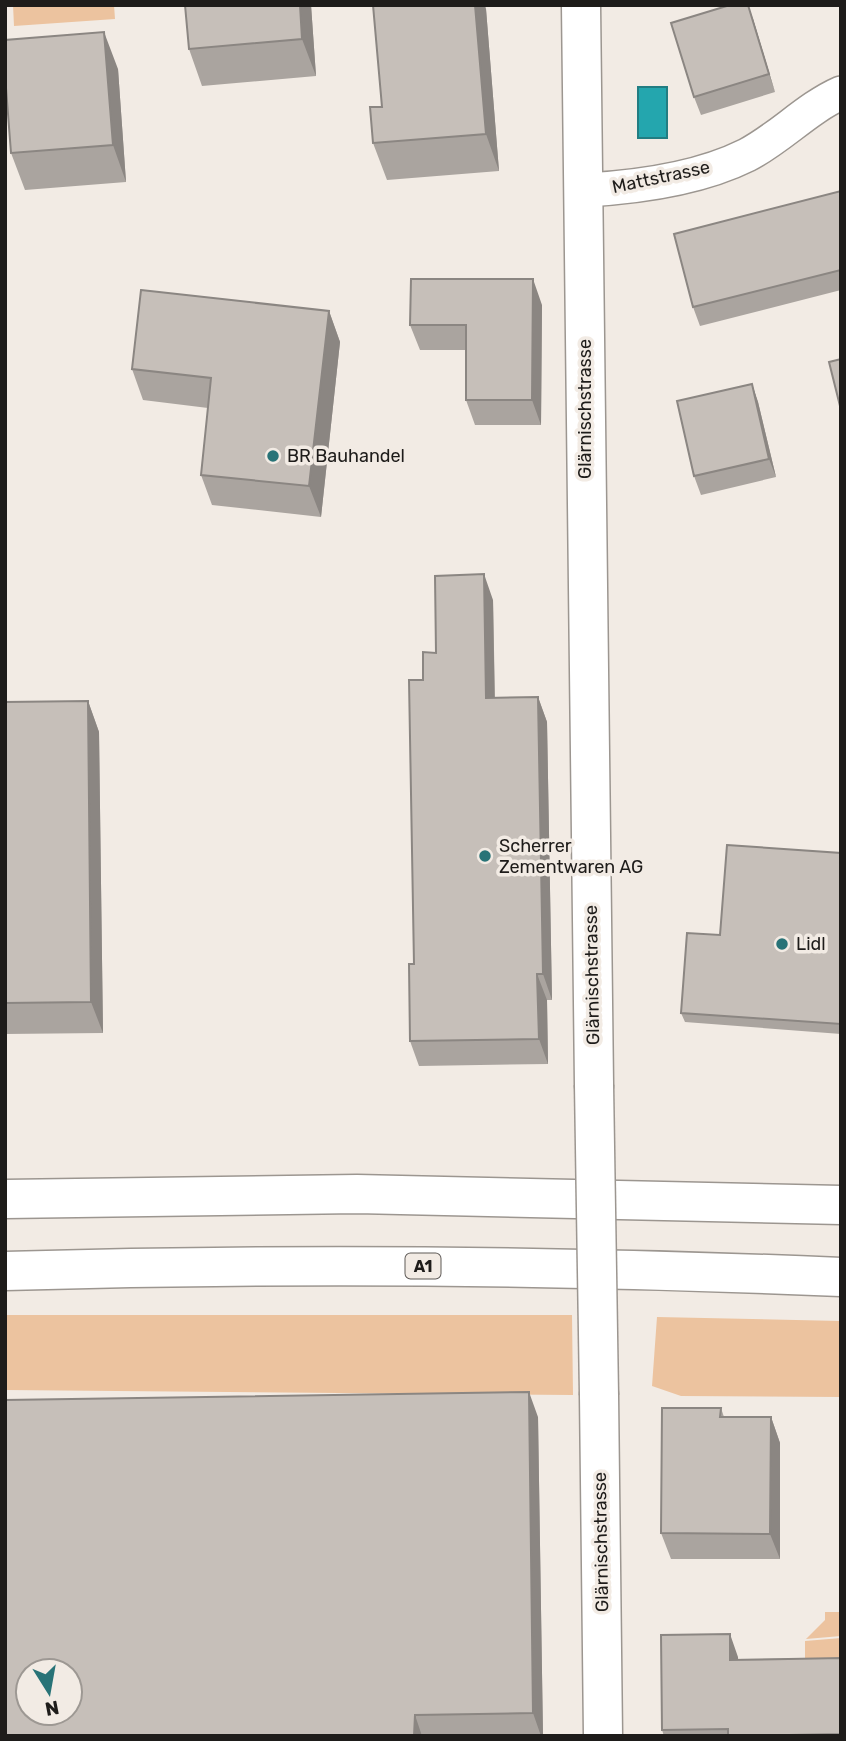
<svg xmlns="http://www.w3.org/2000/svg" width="846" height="1741" font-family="Rubik,sans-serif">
<rect width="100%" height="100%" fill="#f2ebe4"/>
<!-- green -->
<path fill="#ecc39f" d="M13,5H114L115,19L14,26Z
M5,1315H572L573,1395L5,1390Z
M657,1317L841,1321V1397L681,1396L652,1386Z
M825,1612H841V1636L806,1639L825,1620Z
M841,1638V1678L805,1670V1641Z"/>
<!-- water -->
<path fill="#24a6ae" stroke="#227d82" stroke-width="2" d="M638,87H667V138H638Z"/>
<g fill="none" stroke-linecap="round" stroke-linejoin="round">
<!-- minor casing -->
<g stroke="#9c9690" stroke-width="36">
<path id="minor" d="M586,190C639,187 699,179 747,155C780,138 807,108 841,93"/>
</g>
<!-- tertiary casing -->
<g stroke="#9c9690" stroke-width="41">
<path id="tertiary" d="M581,5L594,1085
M599,1395L603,1736"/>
</g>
<!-- motorway casing -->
<g stroke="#9c9690" stroke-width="41">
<path id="motorway" d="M5,1199L357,1194L841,1205
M5,1271C284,1263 562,1265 841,1277"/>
</g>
<!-- minor -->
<use href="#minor" stroke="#fff" stroke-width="33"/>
<!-- tertiary -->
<use href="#tertiary" stroke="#fff" stroke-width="38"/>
<!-- motorway -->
<use href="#motorway" stroke="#fff" stroke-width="38"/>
<!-- tertiary-bridge casing -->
<g stroke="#9c9690" stroke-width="41" stroke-linecap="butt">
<path id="tertiary-bridge" d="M594,1085L599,1395"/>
</g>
<!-- tertiary-bridge -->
<use href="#tertiary-bridge" stroke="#fff" stroke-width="38"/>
</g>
<!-- wall -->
<path fill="#aaa49f" d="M185,5H311L316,76L202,86L189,49Z
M486,9L499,171L387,180L373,143L382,107Z
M753,19L775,92L701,115L694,97Z
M118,69L126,182L25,190L11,153Z
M841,191V290L700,326L693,307Z
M542,305L541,425H475L466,400V350H420L410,325Z
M329,311L340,342L321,517L212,505L201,475L208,408L143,400L132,369Z
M752,384L758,402L776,477L701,495L694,476Z
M493,600L495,698L538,697L547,722L552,1000H547L548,1064L419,1066L410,1041L414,964L436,653Z
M88,701L99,732L103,1033L5,1034V702Z
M841,853V1034L685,1022L681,1013Z
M721,1408L724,1417H771L780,1443V1559H671L661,1533Z
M538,1417L543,1736H5Z
M738,1657V1659L841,1658V1736H664L662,1730Z"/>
<!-- shaded-wall -->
<path fill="#8b8682" d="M300,5H311L316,76L302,39Z
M475,5H485L486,9L499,171L486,134Z
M748,5L753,19L775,92L769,74Z
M104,32L118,69L126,182L113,145Z
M533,279L542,305L541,425L532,400Z
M329,311L340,342L321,517L309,486Z
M752,384L758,402L776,477L769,459Z
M484,574L493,600L495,723L486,698Z
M538,697L547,722L552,1000L543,974Z
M88,701L99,732L103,1033L91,1002Z
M537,974L547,1000L548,1064L539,1039Z
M529,1392L538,1417L543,1736H541L533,1713Z
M771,1417L780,1443V1559L770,1534Z
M730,1634L738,1657L739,1683L730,1660Z
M415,1715L422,1736H414Z"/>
<!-- building -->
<path fill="#c6bfb9" stroke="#8b8682" stroke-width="2" fill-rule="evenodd" d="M185,5H300L302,39L189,49Z
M373,5H475L486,134L373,143L370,107H382Z
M730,5H748L769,74L694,97L671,23Z
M104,32L113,145L11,153L5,75V40Z
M841,191V270L693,307L674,234Z
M411,279H533L532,400H466V325H410Z
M141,290L329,311L309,486L201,475L211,378L132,369Z
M841,359V410L829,362Z
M752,384L769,459L694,476L677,401Z
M484,574L486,698L538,697L543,974H537L539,1039L410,1041L409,964H414L409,680H423V652L436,653L435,576Z
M88,701L91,1002L5,1003V702Z
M727,845L841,853V1024L681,1013L687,933L720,935Z
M529,1392L533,1713L415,1715L414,1736H5V1400ZM28,1671H70V1713H28Z
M662,1408H721L720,1417H771L770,1534L661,1533Z
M730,1634V1660L841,1658V1734L728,1736V1729L662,1730L661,1635Z"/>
<!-- markers -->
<g fill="#287377" stroke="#f2ebe4" stroke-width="2.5">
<circle cx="273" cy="456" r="7"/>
<circle cx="485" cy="856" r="7"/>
<circle cx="782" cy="944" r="7"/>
</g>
<g text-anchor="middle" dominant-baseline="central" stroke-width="7" stroke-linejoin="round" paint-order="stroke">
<!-- shield labels -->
<rect fill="#f2ebe4" stroke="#5e5a57" stroke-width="2" x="405.5" y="1253.5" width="35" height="25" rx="5"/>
<g font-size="16" font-weight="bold" fill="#1e1c1a">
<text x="423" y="1266">A1</text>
</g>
<!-- street labels -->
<g font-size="18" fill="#1e1c1a" stroke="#f2ebe4">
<text transform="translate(661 177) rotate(-12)">Mattstrasse</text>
<text transform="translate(585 409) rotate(-90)">Glärnischstrasse</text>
<text transform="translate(592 975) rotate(-91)">Glärnischstrasse</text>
<text transform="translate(601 1542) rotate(-91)">Glärnischstrasse</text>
</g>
<!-- poi labels -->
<g font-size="18" fill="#1e1c1a" stroke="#f2ebe4" text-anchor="start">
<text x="287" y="456">BR Bauhandel</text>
<text x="499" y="846">Scherrer<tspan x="499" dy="21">Zementwaren AG</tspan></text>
<text x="796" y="944">Lidl</text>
</g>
</g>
<!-- border -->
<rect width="846" height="1741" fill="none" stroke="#1e1c1a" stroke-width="14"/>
<!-- north arrow -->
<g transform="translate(49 1692) rotate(169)"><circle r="33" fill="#f2ebe4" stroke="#9d9893" stroke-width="2"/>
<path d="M0-5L12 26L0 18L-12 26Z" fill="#287377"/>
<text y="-10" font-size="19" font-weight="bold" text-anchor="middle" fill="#1e1c1a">N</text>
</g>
</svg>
